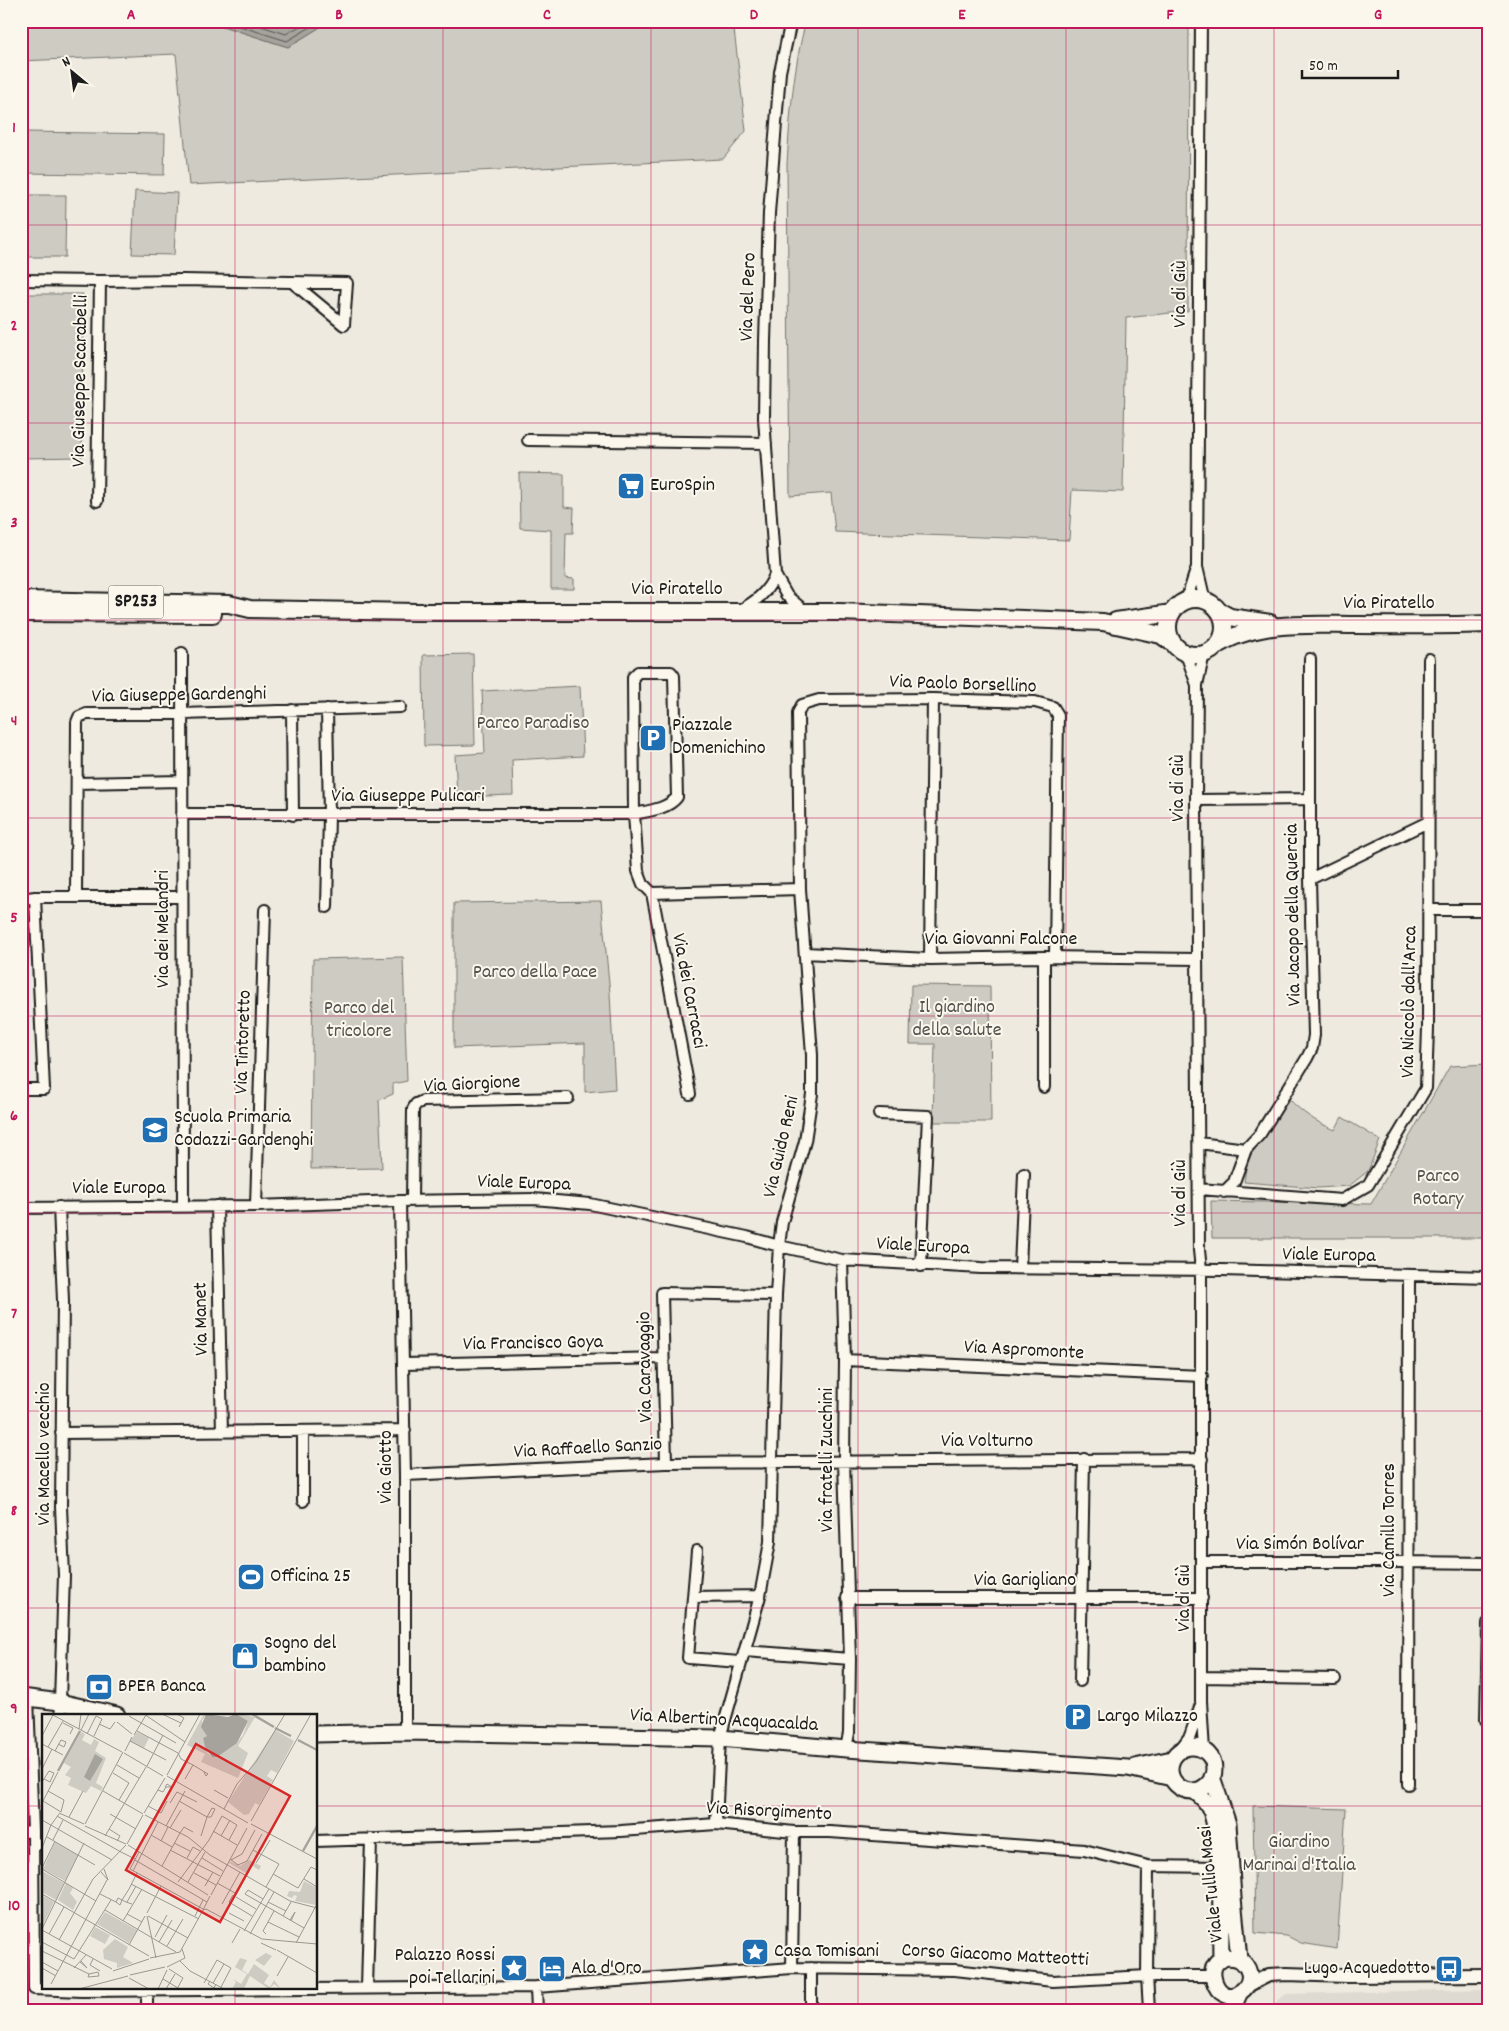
<svg xmlns="http://www.w3.org/2000/svg" width="1509" height="2031" font-family="Dekko,sans-serif">
<rect width="100%" height="100%" fill="#eeeadf"/>
<filter id="ink" filterUnits="userSpaceOnUse"><feTurbulence type="fractalNoise" baseFrequency=".02" numOctaves="2"/><feDisplacementMap in="SourceGraphic" scale="10" xChannelSelector="R" yChannelSelector="G"/><feConvolveMatrix kernelMatrix="1 2 1 2 8 2 1 2 1" color-interpolation-filters="sRGB"/></filter>
<g filter="url(#ink)">
<!-- built -->
<path fill="#dedad1" d="M1488,1989V2010H1267L1286,1994Z"/>
<!-- green -->
<path fill="#ceccc2" stroke="#75746f" d="M21,21H207L288,47L330,21H733L746,131L723,159L189,185L176,54L21,61Z
M806,21H1189L1188,311L1126,318L1123,492L1072,490L1069,540L835,532L831,493L790,496L787,164C790,116 793,68 806,21Z
M24,132L165,134L164,175L23,173Z
M135,191L177,193L174,255L132,254Z
M24,195H66L65,257H24Z
M21,294H83L82,457L21,458Z
M519,473L564,474V507L574,508L573,533H566L565,578L574,579V589H551V530L520,528Z
M473,654L475,745L424,746L423,655Z
M580,686L583,756L512,760L513,795L457,797L455,755L485,753L482,691Z
M601,901L610,993L615,1089L585,1092V1043L454,1048V903Z
M403,957L407,1081L393,1084V1094L379,1100L382,1168L311,1169L313,959Z
M911,985L990,986L991,1122H933L935,1044H910Z
M1488,1064V1238H1212L1211,1201L1371,1204L1450,1066Z
M1288,1098C1304,1114 1314,1121 1335,1130L1342,1117L1380,1140L1368,1171L1349,1186L1318,1188L1244,1182L1247,1161Z
M1253,1806L1346,1809L1337,1949L1301,1943L1287,1936L1255,1933Z"/>
<!-- water -->
<path fill="#a6a39d" stroke="#6f6d69" d="M207,21H330L288,47Z"/>
<g fill="none" stroke-linecap="round" stroke-linejoin="round">
<!-- shore -->
<path stroke="#535250" stroke-width="1" d="M224,21L287,41L321,21
M245,21L286,34L309,21"/>
<!-- minor casing -->
<g stroke="#1c1c1c" stroke-width="14">
<path id="minor" d="M791,21L780,72L769,213L765,341L764,418L775,575L787,596L806,612
M21,280L100,281L97,501
M100,281L183,280L347,283L344,325L292,282
M528,440L766,443
M1197,567L1201,21
M1186,601L1197,567L1205,601
M740,610C756,602 768,592 775,575
M182,653L183,1206
M1186,654L1197,685L1204,654
M1197,685L1196,800L1199,1250L1201,1270V1701L1204,1751
M292,710L293,815
M77,783L182,781
M1196,800L1310,799
M182,814H634C648,811 668,809 677,797L674,676L671,672H638L633,677L634,814L638,871L643,884L652,893L690,1094
M1310,879L1428,822
M652,893L800,889
M76,897L77,722L79,717L86,714H182L400,707
M21,899L35,897H181
M327,907L329,815L327,709
M1428,910H1488
M805,953L930,959L1044,957L1197,959
M1044,957V1087
M930,959L933,699
M21,1089H44L35,897
M879,1114L928,1116L921,1266
M1199,1143L1246,1149
M1199,1189L1342,1200L1368,1185L1426,1088L1428,1028L1429,659
M1224,1192L1234,1182L1246,1149L1260,1134L1307,1058L1312,1048L1314,1035L1310,879V659
M400,1201L405,1475V1732
M412,1201L413,1109L416,1104L423,1101L568,1098
M217,1206L222,1432
M256,1206L265,910
M59,1207L63,1300L61,1507L64,1575L60,1702L61,1715
M21,1208L256,1206L400,1201L534,1199L590,1204L747,1237L779,1246L842,1260L981,1268L1222,1270L1488,1277
M842,1260L845,1360L844,1461L850,1659L849,1733L846,1749
M1020,1268L1024,1174
M845,1360L1202,1376
M404,1364L663,1358
M303,1431V1501
M61,1433L405,1430
M666,1463L662,1293L776,1295
M405,1475L666,1463L1202,1459
M1202,1562H1408L1488,1563
M693,1597L697,1551
M847,1598H1202
M1488,1623L1486,1720H1488
M745,1651L850,1659
M740,1662L688,1658L693,1597L760,1596
M1202,1677L1335,1679
M1080,1681L1084,1459
M28,1697L33,1831L34,1989L82,1991L536,1987L792,1968L955,1970L1053,1981L1147,1976H1212
M1179,1751L1190,1736L1200,1707
M1408,1784L1409,1275
M716,1824L720,1738L760,1596L770,1542L776,1295L779,1246L782,1222L805,1141L812,1094V1055L800,889L798,713L802,705L819,700L933,699L1035,702L1053,707L1058,715L1055,957
M21,1832L33,1831
M316,1841L621,1831L716,1824L794,1832H830L1084,1850L1148,1866L1219,1867
M33,1843L44,1844
M1148,1866L1147,1976L1149,2010
M792,1968L794,1832
M536,1987L537,2010
M367,1988L371,1839
M147,2010V1990
M811,2010V1968"/>
</g>
<!-- tertiary casing -->
<g stroke="#1c1c1c" stroke-width="16">
<path id="tertiary" d="M1247,1986L1269,1975L1287,1974L1346,1976L1488,1975"/>
</g>
<!-- secondary casing -->
<g stroke="#1c1c1c" stroke-width="19">
<path id="secondary" d="M21,1697L60,1702L117,1715
M316,1734L405,1732L720,1738L846,1749L1128,1768L1172,1778
M1170 1769a22 22 0 1 1 44 0a22 22 0 1 1-44 0Z
M1135,1767L1172,1759
M1212,1777L1228,1824L1233,1898L1239,1959C1249,1966 1254,1979 1244,1989C1215,2017 1194,1946 1239,1959
M1194,1791C1201,1796 1208,1803 1211,1811C1224,1850 1220,1918 1221,1960
M1232,2010L1240,1992"/>
</g>
<!-- primary casing -->
<g stroke="#1c1c1c" stroke-width="20">
<path id="primary" d="M1168 627a28 28 0 1 1 56 0a28 28 0 1 1-56 0Z
M21,600L229,604L250,609L416,612H839L1103,622L1161,635L1171,642
M1219,611L1230,617L1270,623
M21,613L213,614
M1116,621L1172,613
M1219,644C1259,620 1313,625 1357,625C1401,625 1444,626 1488,624"/>
</g>
<!-- minor -->
<use href="#minor" stroke="#fbf7ec" stroke-width="10"/>
<!-- tertiary -->
<use href="#tertiary" stroke="#fbf7ec" stroke-width="12"/>
<!-- secondary -->
<use href="#secondary" stroke="#fbf7ec" stroke-width="15"/>
<!-- primary -->
<use href="#primary" stroke="#fbf7ec" stroke-width="16"/>
</g>
</g>
<!-- grid -->
<path fill="none" stroke="#c2185b" stroke-width="1" stroke-opacity="0.55" d="M235,21V1715M443,21V2010M651,21V2010M858,21V2010M1066,21V2010M1274,21V2010M21,225H1488M21,423H1488M21,620H1488M21,818H1488M21,1016H1488M21,1213H1488M21,1411H1488M21,1608H1488M21,1806H44M316,1806H1488M235,1987V2010"/>
<!-- icons -->
<defs>
<g id="supermarket-square" transform="scale(1.4375)"><rect x="-9" y="-9" width="18" height="18" rx="4" fill="#1f6fb2" stroke="#fbf7ec"/><path d="M-6-5.5h2.5l.6 2H6L4.5 2H-2.5L-4.4-4H-6ZM-1.5 3.2a1.3 1.3 0 1 0 .1 0ZM3 3.2a1.3 1.3 0 1 0 .1 0Z" fill="#fff"/></g>
<g id="parking-square" transform="scale(1.4375)"><rect x="-9" y="-9" width="18" height="18" rx="4" fill="#1f6fb2" stroke="#fbf7ec"/><path d="M-3.5-5.5H1a3.5 3.5 0 0 1 0 7H-1V5.5H-3.5ZM-1-3.4V-.6H.8a1.4 1.4 0 0 0 0-2.8Z" fill="#fff"/></g>
<g id="school-square" transform="scale(1.4375)"><rect x="-9" y="-9" width="18" height="18" rx="4" fill="#1f6fb2" stroke="#fbf7ec"/><path d="M0-5L7-2L0 1L-7-2ZM-4 1L0 2.5L4 1V4Q0 6-4 4Z" fill="#fff"/></g>
<g id="stadium-square" transform="scale(1.4375)"><rect x="-9" y="-9" width="18" height="18" rx="4" fill="#1f6fb2" stroke="#fbf7ec"/><path d="M0-5a6.5 5 0 1 0 0 10a6.5 5 0 1 0 0-10ZM-3.5-1.8h7v3.6h-7Z" fill="#fff"/></g>
<g id="shop-square" transform="scale(1.4375)"><rect x="-9" y="-9" width="18" height="18" rx="4" fill="#1f6fb2" stroke="#fbf7ec"/><path d="M-5-2.5h2.3a2.7 3.5 0 0 1 5.4 0H5L5.5 6h-11ZM-1.5-2.5h3a1.5 2.3 0 0 0-3 0Z" fill="#fff"/></g>
<g id="bank-square" transform="scale(1.4375)"><rect x="-9" y="-9" width="18" height="18" rx="4" fill="#1f6fb2" stroke="#fbf7ec"/><path d="M-6-4H6V4H-6ZM0-2.3a2.3 2.3 0 1 0 0 4.6a2.3 2.3 0 1 0 0-4.6Z" fill="#fff"/></g>
<g id="sight-square" transform="scale(1.4375)"><rect x="-9" y="-9" width="18" height="18" rx="4" fill="#1f6fb2" stroke="#fbf7ec"/><path d="M0-6L1.8-2.2L6-1.7L2.9 1.2L3.7 5.4L0 3.3L-3.7 5.4L-2.9 1.2L-6-1.7L-1.8-2.2Z" fill="#fff"/></g>
<g id="hotel-square" transform="scale(1.4375)"><rect x="-9" y="-9" width="18" height="18" rx="4" fill="#1f6fb2" stroke="#fbf7ec"/><path d="M-6-4.5h1.5V1H6V5H4.5V3h-9V5H-6ZM-4 0a1.8 1.8 0 1 1 3.6 0ZM.5 0V-2.5h3Q6-2.5 6 0Z" fill="#fff"/></g>
<g id="bus-square" transform="scale(1.4375)"><rect x="-9" y="-9" width="18" height="18" rx="4" fill="#1f6fb2" stroke="#fbf7ec"/><path d="M-5-6H5V4H4V6H2V4H-2V6H-4V4H-5ZM-3.5-4V0h7V-4ZM-3.5 1.2v1.5H-2V1.2ZM2 1.2v1.5H3.5V1.2Z" fill="#fff"/></g>
</defs>
<g fill-rule="evenodd">
<use href="#supermarket-square" x="631" y="486"/>
<use href="#parking-square" x="653" y="738"/>
<use href="#school-square" x="155" y="1130"/>
<use href="#stadium-square" x="251" y="1577"/>
<use href="#shop-square" x="245" y="1656"/>
<use href="#bank-square" x="99" y="1687"/>
<use href="#parking-square" x="1078" y="1717"/>
<use href="#sight-square" x="755" y="1952"/>
<use href="#sight-square" x="514" y="1968"/>
<use href="#hotel-square" x="552" y="1969"/>
<use href="#bus-square" x="1449" y="1969"/>
</g>
<g text-anchor="middle" dominant-baseline="central" stroke-width="4" stroke-linejoin="round" paint-order="stroke">
<!-- shield labels -->
<rect fill="#fbf7ec" stroke="#5f5e5a" stroke-width="1" x="108.5" y="585.5" width="55" height="33" rx="4"/>
<g font-size="19" font-weight="bold" fill="#1c1c1c">
<text x="136" y="602">SP253</text>
</g>
<!-- street labels -->
<g font-size="20" fill="#1c1c1c" stroke="#fbf7ec">
<text transform="translate(1181 294) rotate(-90)">Via di Giù</text>
<text transform="translate(749 297) rotate(-88)">Via del Pero</text>
<text transform="translate(81 381) rotate(-89)">Via Giuseppe Scarabelli</text>
<text x="677" y="590">Via Piratello</text>
<text x="1389" y="604">Via Piratello</text>
<text transform="translate(963 685) rotate(2)">Via Paolo Borsellino</text>
<text transform="translate(179 696) rotate(-1)">Via Giuseppe Gardenghi</text>
<text transform="translate(1179 788) rotate(-90)">Via di Giù</text>
<text x="408" y="797">Via Giuseppe Pulicari</text>
<text transform="translate(1294 915) rotate(-91)">Via Jacopo della Quercia</text>
<text transform="translate(164 929) rotate(-90)">Via dei Melandri</text>
<text x="1001" y="940">Via Giovanni Falcone</text>
<text transform="translate(688 991) rotate(79)">Via dei Carracci</text>
<text transform="translate(1410 1002) rotate(-89)">Via Niccolò dall'Arca</text>
<text transform="translate(244 1042) rotate(-88)">Via Tintoretto</text>
<text transform="translate(472 1085) rotate(-3)">Via Giorgione</text>
<text transform="translate(782 1147) rotate(-77)">Via Guido Reni</text>
<text transform="translate(524 1184) rotate(2)">Viale Europa</text>
<text x="119" y="1189">Viale Europa</text>
<text transform="translate(1181 1193) rotate(-90)">Via di Giù</text>
<text transform="translate(923 1247) rotate(3)">Viale Europa</text>
<text transform="translate(1329 1256) rotate(1)">Viale Europa</text>
<text transform="translate(202 1319) rotate(-91)">Via Manet</text>
<text transform="translate(533 1344) rotate(-1)">Via Francisco Goya</text>
<text transform="translate(1024 1351) rotate(3)">Via Aspromonte</text>
<text transform="translate(646 1367) rotate(-91)">Via Caravaggio</text>
<text x="987" y="1442">Via Volturno</text>
<text transform="translate(588 1449) rotate(-3)">Via Raffaello Sanzio</text>
<text transform="translate(45 1454) rotate(-90)">Via Macello vecchio</text>
<text transform="translate(828 1460) rotate(-90)">Via fratelli Zucchini</text>
<text transform="translate(387 1467) rotate(-90)">Via Giotto</text>
<text transform="translate(1390 1530) rotate(-90)">Via Camillo Torres</text>
<text x="1300" y="1545">Via Simón Bolívar</text>
<text x="1025" y="1581">Via Garigliano</text>
<text transform="translate(1185 1598) rotate(-90)">Via di Giù</text>
<text transform="translate(724 1721) rotate(3)">Via Albertino Acquacalda</text>
<text transform="translate(769 1812) rotate(3)">Via Risorgimento</text>
<text transform="translate(1212 1884) rotate(-96)">Viale Tullio Masi</text>
<text transform="translate(995 1956) rotate(3)">Corso Giacomo Matteotti</text>
</g>
<!-- poi labels -->
<g font-size="20" fill="#1c1c1c" stroke="#fbf7ec" text-anchor="start">
<text x="650" y="486">EuroSpin</text>
<text x="672" y="726">Piazzale<tspan x="672" dy="23">Domenichino</tspan></text>
<text x="174" y="1118">Scuola Primaria<tspan x="174" dy="23">Codazzi-Gardenghi</tspan></text>
<text x="270" y="1577">Officina 25</text>
<text x="264" y="1644">Sogno del<tspan x="264" dy="23">bambino</tspan></text>
<text x="118" y="1687">BPER Banca</text>
<text x="1097" y="1717">Largo Milazzo</text>
<text x="774" y="1952">Casa Tomisani</text>
<text x="495" y="1956" text-anchor="end">Palazzo Rossi<tspan x="495" dy="23">poi Tellarini</tspan></text>
<text x="571" y="1969">Ala d'Oro</text>
<text x="1430" y="1969" text-anchor="end">Lugo Acquedotto</text>
</g>
<!-- park labels -->
<g font-size="20" fill="#51514e" stroke="#fbf7ec">
<text x="533" y="724">Parco Paradiso</text>
<text x="535" y="973">Parco della Pace</text>
<text x="957" y="1008">Il giardino<tspan x="957" dy="23">della salute</tspan></text>
<text x="359" y="1009">Parco del<tspan x="359" dy="23">tricolore</tspan></text>
<text x="1438" y="1177">Parco<tspan x="1438" dy="23">Rotary</tspan></text>
<text x="1299" y="1843">Giardino<tspan x="1299" dy="23">Marinai d'Italia</tspan></text>
</g>
</g>
<!-- overview -->
<g transform="translate(42 1714)">
<rect width="275" height="275" fill="#eeeadf"/>
<path d="M162,0H164L160,7L165,22L161,24L164,37L170,43L195,29L201,21L206,7L194,0L213,3L196,32L206,39L196,64L159,48L163,40L145,31ZM233,16L252,27L235,59L229,56L225,62L231,66L217,91L213,89L207,100L202,101L186,88ZM39,18L43,20L40,26L49,31L52,25L57,28L53,37L64,44L54,69L61,73L59,77L49,72L44,79L26,71L29,64L23,61L29,53L22,49ZM95,18L107,24L102,34L88,27ZM13,128L36,141L23,167L1,155ZM207,146L219,152L217,156L209,151L204,159L187,149L188,147L198,152ZM0,157L22,169L14,186L0,178ZM262,167L275,174L274,191L253,187L255,182L252,181L250,184L245,182L247,177L258,178ZM24,169L31,174L28,179L35,188L31,196L16,186ZM0,181L12,188L0,213ZM63,198L95,216L87,229L55,210ZM53,213L68,221L63,230L48,222ZM73,225L86,233L81,243L91,249L75,254V249L62,245L61,236ZM224,239L230,242L222,252L213,246ZM198,244L205,246L200,256L206,260L212,250L227,261L222,269L228,273L232,266L239,275L232,270L227,275L208,262L202,275H190L194,268L191,265L199,270L205,260L193,253Z" fill="#ceccc2"/>
<path d="M164,0L186,3L194,0L206,7L195,29L175,43H170L163,33L161,24L165,22L159,13ZM53,40L61,45L48,67L42,63Z" fill="#a6a39d"/>
<path fill="none" stroke="#a6a39d" stroke-width="2.5" d="M210,0L232,13M233,14L249,22M256,26L275,36M16,57L38,17M261,137L275,112"/>
<path fill="none" stroke="#9a9891" stroke-width="1" d="M9,0L80,38M102,0L143,28M120,0L139,9M135,0L142,4L137,13M87,2L134,29M75,8L90,20M21,9L31,14L28,20M57,10L68,15L73,8M37,15L39,0M39,16L47,0M95,17L136,39L139,45M45,20L54,2L60,5L52,22M92,21L104,1M0,22L11,1M88,27L124,46M0,30L21,41M6,33L21,7M13,37L19,26L24,28L22,33L16,30M83,37L90,23M82,39L121,62M139,45L151,51L143,65M75,51L97,64M151,51L166,60L164,62L162,58M105,52L121,21M0,55L10,35M71,59L87,69L77,86M125,61L158,0M125,62L206,109M0,68L7,57L12,59L8,68L2,65M116,76L121,78L124,73H130L125,70L123,73M172,76L186,84M61,77L101,100M1,87L19,98L22,86L6,77M1,87L16,58M137,87L165,103M128,89L135,78L155,88M106,92L119,99L125,87M182,95L195,70L214,48L243,0M17,99L42,110M102,99L123,64M68,100L94,115M103,101L146,123L168,141L248,187L275,194M15,102L79,138M27,103L41,77M0,106L70,146M209,107L269,0M43,110L81,38M209,110L275,145M43,112L84,130M124,112L143,77M128,114L139,96M67,115L78,122L75,127M171,117L195,131M138,119L142,113L151,118M109,121L130,133M63,122L104,53M159,122L165,103L170,94L173,95L169,103H165M179,122L188,106M5,123L53,151M11,126L21,106M119,127L126,113M132,129L148,137M85,130L101,101M86,131L166,181M0,134L9,111L17,100M128,136L178,162M211,136L237,150L224,173M79,138L93,145M97,138L88,155L161,195M145,144L151,133L158,137M160,144L181,157M188,145L196,151L205,147L220,120M93,146L165,188M189,146L200,140L213,116M214,149L228,126M120,152L138,119M0,154L13,127M0,155L54,187M91,157L116,108M59,158L66,166L62,155M152,159L174,171M231,160L256,174L269,153L275,156M262,165L275,173M136,168L167,126L180,102L195,111L187,126M146,168L163,138M175,169L193,179M89,170L157,205M163,172L171,158M0,180L107,242M58,180L74,188M169,181L205,114M191,181L187,188L210,202M194,183L214,195M221,185L206,176L203,180L262,214M85,188L94,172M226,188L244,197M90,190L84,188L76,184L74,188L78,191L80,186L87,175L95,159M180,190L198,158M164,195L220,225L275,230M164,195L161,196L168,182M63,196L134,238M105,199L119,172M187,199L202,207M85,200L100,208M105,202L114,244M106,202L146,224M153,202L161,186M241,202L249,188M248,206L253,198L249,207M81,207L100,175M226,208L257,223M0,215L42,129M0,216L70,255M202,217L227,175M7,220L22,193M208,220L232,178M224,220L221,217L232,197M113,223L125,201M17,226L51,165L84,131M0,228L32,245L69,186M117,228L130,206M190,229L198,215M219,229L234,236M254,229L275,190M87,231L103,202M125,232L141,205M235,236L275,259M0,237L47,260M108,244L138,238L161,196M51,245L48,251L58,257M138,247L148,257L182,275M0,248L16,257M38,248L45,254L39,247M125,253L143,244L140,235M0,254L14,262M32,254L44,241M127,255L141,264L135,275M71,257L107,245M56,258L57,262L46,263L47,260ZM88,261L123,253M235,262L246,243M87,264L107,275M121,265L136,274M168,267L166,270L172,274L174,270M162,269L175,246L189,254L179,273M171,269L182,250M9,270L65,166M37,275L86,262M116,275L125,256M124,275L133,260"/>
<path fill="#d62828" fill-opacity="0.15" stroke="#d62828" stroke-width="2.5" d="M154,30L248,82L178,208L84,156Z"/>
<rect width="275" height="275" fill="none" stroke="#1c1c1c" stroke-width="2.5"/>
</g>
<!-- margin -->
<rect width="1509" height="2031" fill="none" stroke="#fbf7ec" stroke-width="55"/>
<!-- north arrow -->
<g transform="translate(72 72) rotate(331)" stroke="#fbf7ec" stroke-width="4" paint-order="stroke">
<path d="M0-4L9 19L0 12L-9 19Z" fill="#1c1c1c"/>
<text y="-8" font-size="14" font-weight="bold" text-anchor="middle" fill="#1c1c1c">N</text>
</g>
<!-- scale -->
<path d="M1302 70v8h96v-8" fill="none" stroke="#1c1c1c" stroke-width="2.5"/>
<text x="1309" y="70" font-size="15" fill="#1c1c1c" stroke="#fbf7ec" stroke-width="4" paint-order="stroke">50 m</text>
<rect x="28" y="28" width="1454" height="1976" fill="none" stroke="#c2185b" stroke-width="2"/>
<g font-size="16" text-anchor="middle" font-weight="bold" fill="#c2185b">
<text x="131" y="19">A</text>
<text x="339" y="19">B</text>
<text x="547" y="19">C</text>
<text x="754" y="19">D</text>
<text x="962" y="19">E</text>
<text x="1170" y="19">F</text>
<text x="1378" y="19">G</text>
<text x="14" y="132">1</text>
<text x="14" y="330">2</text>
<text x="14" y="527">3</text>
<text x="14" y="725">4</text>
<text x="14" y="922">5</text>
<text x="14" y="1120">6</text>
<text x="14" y="1318">7</text>
<text x="14" y="1515">8</text>
<text x="14" y="1713">9</text>
<text x="14" y="1910">10</text>
</g>
</svg>
